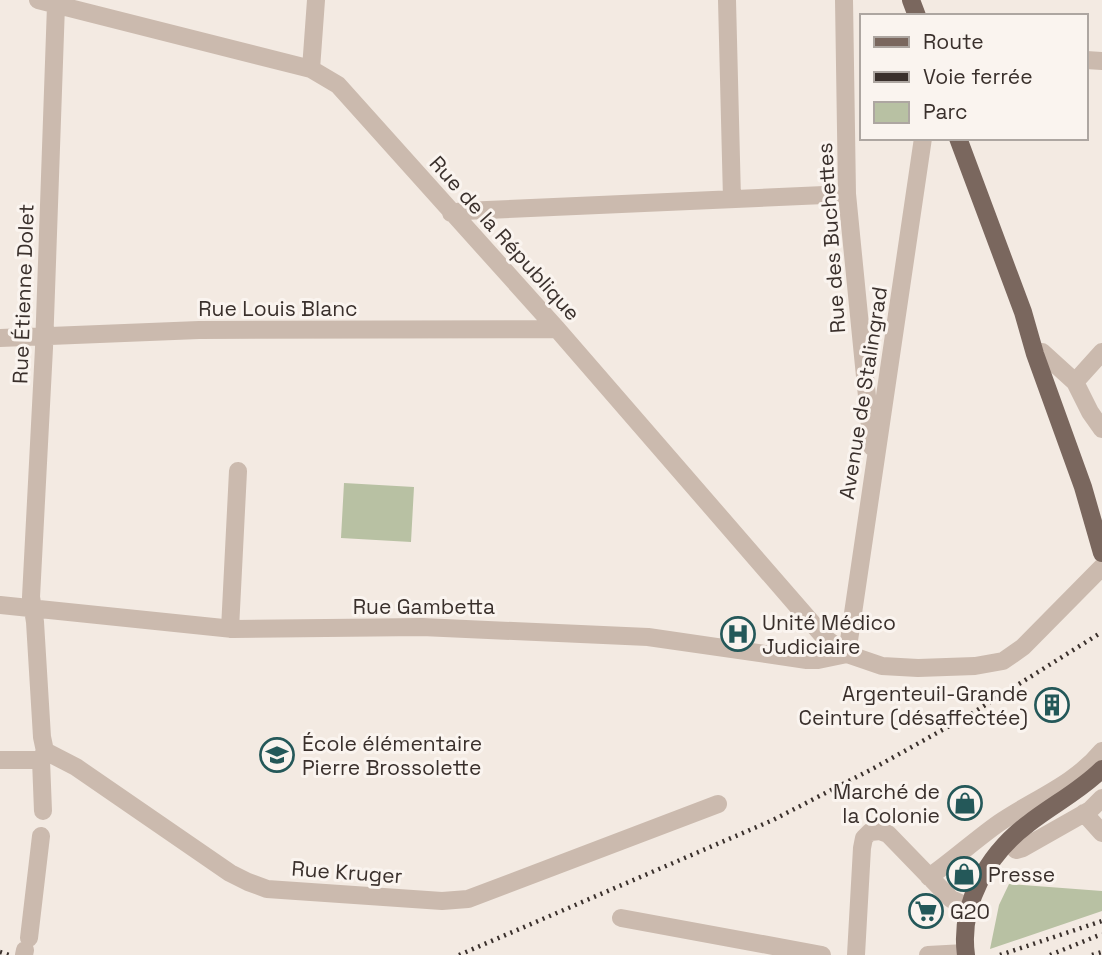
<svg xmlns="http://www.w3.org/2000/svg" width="1102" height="955" font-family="'Space Grotesk',sans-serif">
<rect width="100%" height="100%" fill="#f3eae2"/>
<!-- green -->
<path fill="#b8c1a3" d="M344,483L414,487L411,542L341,538Z
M1009,884L1102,891V911L990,949L999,905Z"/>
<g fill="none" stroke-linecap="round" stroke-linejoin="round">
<!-- minor -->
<path stroke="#cbbaae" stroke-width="18" d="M38,0L311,69L338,85L557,329L825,638L847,654L882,666L918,668L975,666L1003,661L1023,647L1102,567
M727,0L732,199
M844,0L847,194L872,447
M1086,60L1102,61
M311,69L316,0
M451,213L464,211L847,194
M0,338L199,330L557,329
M1042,352L1075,382L1090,412L1102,429
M1075,382L1102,352
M0,605L233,629L422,627L648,637L807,660H818L847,654
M230,629L238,471
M847,654L923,138
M45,751L42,737L35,622L31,597L44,348L56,5
M0,760H41L45,751L76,767L230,873L248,882L267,889L442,901L468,899L718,804
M41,760L43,811
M1084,813L1102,833
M1011,845L1016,850L1023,848L1090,810L1102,798
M929,877C953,860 975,840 999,823C1034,799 1074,785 1102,751
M621,918L822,955
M29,938L41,836
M24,955L25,950
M856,955L862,848L864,838L870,832L880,831L888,834L951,899L969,907
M928,955L965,953"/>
<!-- major -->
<path stroke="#7a675e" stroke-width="18" d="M911,0L917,16
M958,138L1023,312L1035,354L1083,487L1102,553
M966,955C959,904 988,854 1028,824C1052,805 1080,791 1102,769"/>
<!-- rail -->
<path stroke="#3a302c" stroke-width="4.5" stroke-dasharray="2 5" stroke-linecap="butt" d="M0,952L9,955
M459,955L773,820L874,768L971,714L1102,632
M1000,955L1102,921
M1050,955L1102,934
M1092,955L1102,952"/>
</g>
<!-- icons -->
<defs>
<g id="hospital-ring" transform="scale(1.75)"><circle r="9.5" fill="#faf4ef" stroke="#245859" stroke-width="1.5"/><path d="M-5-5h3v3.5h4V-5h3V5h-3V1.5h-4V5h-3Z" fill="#245859"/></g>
<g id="building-ring" transform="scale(1.75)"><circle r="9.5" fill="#faf4ef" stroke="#245859" stroke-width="1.5"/><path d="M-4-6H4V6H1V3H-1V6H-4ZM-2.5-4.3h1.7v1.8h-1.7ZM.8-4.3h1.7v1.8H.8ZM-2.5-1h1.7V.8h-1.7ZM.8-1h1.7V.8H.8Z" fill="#245859"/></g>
<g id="school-ring" transform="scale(1.75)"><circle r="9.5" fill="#faf4ef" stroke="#245859" stroke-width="1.5"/><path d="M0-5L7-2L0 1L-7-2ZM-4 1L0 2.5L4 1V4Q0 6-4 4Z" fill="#245859"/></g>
<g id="shop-ring" transform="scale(1.75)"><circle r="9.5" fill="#faf4ef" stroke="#245859" stroke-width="1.5"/><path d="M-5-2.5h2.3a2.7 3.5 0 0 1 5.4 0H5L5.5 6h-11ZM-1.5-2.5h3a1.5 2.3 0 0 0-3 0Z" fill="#245859"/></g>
<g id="supermarket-ring" transform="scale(1.75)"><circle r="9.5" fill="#faf4ef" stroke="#245859" stroke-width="1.5"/><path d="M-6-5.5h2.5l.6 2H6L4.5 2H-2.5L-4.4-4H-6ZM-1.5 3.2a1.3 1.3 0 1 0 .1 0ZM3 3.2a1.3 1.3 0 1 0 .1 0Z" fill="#245859"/></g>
</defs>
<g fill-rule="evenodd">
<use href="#hospital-ring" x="738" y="634"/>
<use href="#building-ring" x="1052" y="705"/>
<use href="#school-ring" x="277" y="755"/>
<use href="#shop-ring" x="965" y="803"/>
<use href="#shop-ring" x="964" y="874"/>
<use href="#supermarket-ring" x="926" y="911"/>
</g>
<g text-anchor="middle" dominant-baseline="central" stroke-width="6" stroke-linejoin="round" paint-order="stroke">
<!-- street labels -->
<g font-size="21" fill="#3a302c" stroke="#faf4ef">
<text transform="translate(505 238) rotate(48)">Rue de la République</text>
<text transform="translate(831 238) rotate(-94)">Rue des Buchettes</text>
<text transform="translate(23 294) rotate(-88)">Rue Étienne Dolet</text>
<text x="278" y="308">Rue Louis Blanc</text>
<text transform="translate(863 393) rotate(-81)">Avenue de Stalingrad</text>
<text x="424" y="606">Rue Gambetta</text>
<text transform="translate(347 872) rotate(4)">Rue Kruger</text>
</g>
<!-- poi labels -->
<g font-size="21" fill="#3a302c" stroke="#faf4ef" text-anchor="start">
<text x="762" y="622">Unité Médico<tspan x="762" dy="24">Judiciaire</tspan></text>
<text x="1028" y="693" text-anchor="end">Argenteuil-Grande<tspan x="1028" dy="24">Ceinture (désaffectée)</tspan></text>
<text x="302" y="743">École élémentaire<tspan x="302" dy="24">Pierre Brossolette</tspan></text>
<text x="940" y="791" text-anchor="end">Marché de<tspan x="940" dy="24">la Colonie</tspan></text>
<text x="988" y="874">Presse</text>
<text x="950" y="911">G20</text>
</g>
</g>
<!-- legend -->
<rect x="860" y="14" width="228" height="126" fill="#faf4ef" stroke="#ada6a1" stroke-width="2"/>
<rect x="874" y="37" width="35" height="10" fill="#7a675e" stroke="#ada6a1" stroke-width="2"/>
<text x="923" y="49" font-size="21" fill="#3a302c">Route</text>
<rect x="874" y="72" width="35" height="10" fill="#3a302c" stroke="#ada6a1" stroke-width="2"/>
<text x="923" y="84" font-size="21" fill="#3a302c">Voie ferrée</text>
<rect x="874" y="102" width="35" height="21" fill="#b8c1a3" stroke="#ada6a1" stroke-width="2"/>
<text x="923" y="119" font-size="21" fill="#3a302c">Parc</text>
</svg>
